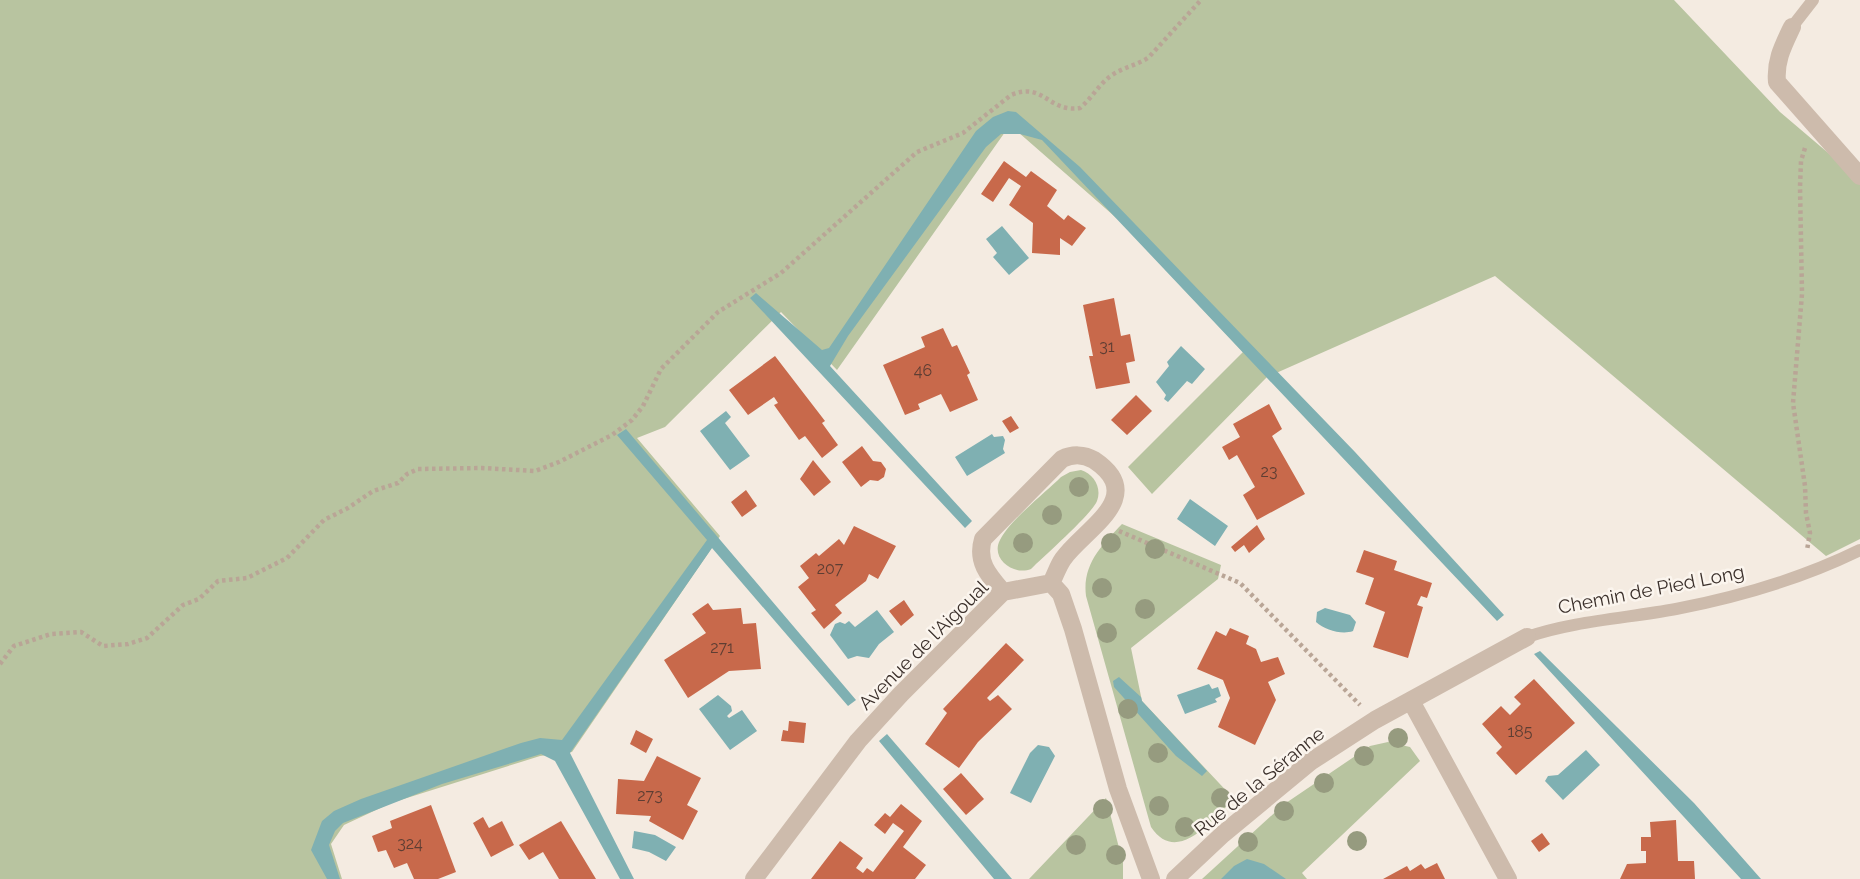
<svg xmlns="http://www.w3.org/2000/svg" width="1860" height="879" font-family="Raleway,sans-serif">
<rect width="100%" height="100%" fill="#f4ebe1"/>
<!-- green -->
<path fill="#b8c4a0" d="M0,0H1674L1780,112L1860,180V539L1826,556L1495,276L1267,377L1152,494L1128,467L1243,352L1121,222L1010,125L837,370L781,312L665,427L637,438L720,536L572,752L540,756L391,803L344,825L331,844L342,879H0Z
M1081,470C1094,474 1102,488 1097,501C1091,515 1044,556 1031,569C1014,576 990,559 1000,540C1009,521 1045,493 1061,477L1070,472Z
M1122,524L1221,565L1218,579L1131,648L1142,701L1234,799C1212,820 1177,866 1151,827L1086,596C1082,564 1102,545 1122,524Z
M1388,742L1410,747L1420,761L1302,873L1307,879H1202L1283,805L1370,746Z
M1106,798L1123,863V879H1029Z"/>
<!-- water -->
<path fill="#7fb0b2" d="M1008,111L1016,112L1080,167L1355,452L1504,615L1497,621L1042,140L1020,134H1001L986,147L848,336L830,366L972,521L965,528L750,298L756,293L822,350L829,348L976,131L993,117Z
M1002,226L1029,258L1009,275L993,257L997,253L986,239Z
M1181,346L1205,369L1192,384L1187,381L1168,402L1164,399L1166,395L1156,382L1169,366L1167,362Z
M726,411L731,417L725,423L750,456L730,470L700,431Z
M626,429L856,700L848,706L712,548L570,753L634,879H620L555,761L541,754L442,784L343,823L335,831L329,845L340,879H327L311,850L322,821L334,811L361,799L521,743L540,738L562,740L707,540L617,435Z
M992,434L994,437L1003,436L1005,440L1003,449L1005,453L967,476L955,457Z
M1190,499L1228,526L1215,546L1177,519Z
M1325,608L1350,615L1356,622L1353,631C1342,635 1325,630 1316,622L1317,612Z
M877,610L894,632L879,644L869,658L857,656L848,659L830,635L835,624L840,622L845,624L849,621L855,627Z
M1540,651L1694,803L1761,879H1741L1534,654Z
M1119,677L1141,697L1142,701L1207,771L1202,776L1176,756L1114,687L1113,681Z
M1209,684L1212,689L1218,687L1221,696L1215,699L1217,702L1185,714L1177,695Z
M718,695L731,706L732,711L727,716L729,718L742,710L757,731L730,750L699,709Z
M887,734L1012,879H994L879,741Z
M1038,745L1049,747L1055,756L1031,803L1010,793L1030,753Z
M1586,750L1600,765L1563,800L1545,781L1548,776L1558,775Z
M634,831L655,835L676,847L666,861L649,852L632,848Z
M1247,859L1264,864L1286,879H1221L1234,866Z"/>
<!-- building -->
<path fill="#c8694b" d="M1004,161L1026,177L1031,171L1057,190L1047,206L1064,220L1068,215L1086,228L1072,246L1060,238V255L1032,253L1033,223L1009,205L1021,186L1009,178L993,202L981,194Z
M1114,298L1121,336L1130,334L1135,361L1126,363L1130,383L1096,389L1089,356H1093L1083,305Z
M943,328L952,347L957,345L970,373L967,375L978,400L950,412L941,394L918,404L920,409L905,415L883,365L925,347L921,337Z
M775,356L825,421L822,423L838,445L822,458L805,436L799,440L774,405L778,403L774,397L748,415L729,390Z
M1136,395L1152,411L1127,435L1111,420Z
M1269,404L1282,429L1272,436L1305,494L1257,520L1243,495L1255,487L1237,455L1229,460L1222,447L1240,437L1233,424Z
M1011,416L1019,428L1010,433L1002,421Z
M862,446L873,461L881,462L886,469L884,477L878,481L870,480L861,487L842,462Z
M813,460L831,482L814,496L800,479Z
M746,490L757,506L742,517L731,502Z
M1257,525L1265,539L1249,553L1244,545L1235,552L1231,547Z
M854,526L896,546L878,579L869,574L866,581L835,605L842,613L824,629L811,613L816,610L798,587L809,578L800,566L816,553L819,556L839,539L844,545Z
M1364,550L1397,561L1394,570L1432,583L1427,598L1421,596L1417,605L1423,607L1408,658L1373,647L1385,612L1365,604L1374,578L1356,572Z
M904,600L914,615L901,626L889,611Z
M708,603L713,610L741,608L743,624L756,623L761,669L729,671L688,698L664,660L706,633L692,614Z
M1230,628L1249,636L1246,644L1256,649L1261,662L1278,657L1285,674L1268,682L1276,700L1255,745L1218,727L1230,698L1223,680L1197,669L1216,631L1226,636Z
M1006,643L1024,660L987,698L990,701L998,695L1012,709L978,742L959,768L925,744L947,713L943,709Z
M1534,679L1575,723L1516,775L1496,753L1502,747L1482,724L1501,706L1510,715L1521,704L1514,697Z
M789,721L806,723L804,743L781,741L783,730L788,731Z
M636,730L653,739L646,753L630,744Z
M657,756L701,778L687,805L698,811L683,840L649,821L651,816L616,814L618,779L644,781Z
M961,773L984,799L966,815L943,789Z
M901,804L922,821L903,847L926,865L915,879H811L840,841L863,858L856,868L863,873L867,868L873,872L904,831L893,823L885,834L874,825L885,813L890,817Z
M431,805L456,872L438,879H414L407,863L394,868L386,850L378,852L372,836L392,828L390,821Z
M483,817L489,828L502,821L514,845L491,857L473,823Z
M1676,820L1678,861H1694L1695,879H1620L1627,864L1646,863V851H1641V837H1651L1650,822Z
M561,821L596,879H559L543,852L529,860L519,845Z
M1542,833L1550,844L1539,852L1531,841Z
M1437,863L1445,879H1383L1407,866L1410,871L1421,864L1425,869Z"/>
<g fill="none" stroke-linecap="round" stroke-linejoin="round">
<!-- path -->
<path stroke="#b9a596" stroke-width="4.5" stroke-dasharray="3.5 3.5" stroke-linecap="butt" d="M1805,148L1801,161L1800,187L1802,294L1793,403L1805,486L1806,513L1810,533L1807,550
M1119,531L1240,583L1360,705
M0,664L14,646L51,634L81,632L103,646L128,644L147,638L183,605L199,599L218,581L247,578L287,558L324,520L348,508L373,491L398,483L407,474L418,469L482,468L535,471L559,462L612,435L632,420L643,406L661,369L718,312L781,273L917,152L963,133L1011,95C1044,81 1048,113 1080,108C1092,98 1099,84 1112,75C1124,67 1138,65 1149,57L1201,0"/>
<!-- service -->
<path stroke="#cdbbac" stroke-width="12" d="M1792,27L1813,0
M1527,637C1573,621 1628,618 1676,609C1738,597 1803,578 1860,550"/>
<!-- minor -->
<path stroke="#cdbbac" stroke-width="18" d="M1792,27C1783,46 1775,61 1777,82L1860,176
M1003,592C989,576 976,562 983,539L1062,459C1072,454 1084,454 1094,460C1149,497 1084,529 1063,559C1058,566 1055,576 1051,583
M1411,701L1508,879
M754,879L858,741L901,694L1003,592L1051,583L1061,594L1073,629L1118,789L1151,879
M1175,879L1223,834L1310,762L1375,720L1527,637"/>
</g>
<!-- trees -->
<g fill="#969b7f">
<circle cx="1079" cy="487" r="10"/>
<circle cx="1052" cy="515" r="10"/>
<circle cx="1023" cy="543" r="10"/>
<circle cx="1111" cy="543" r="10"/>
<circle cx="1155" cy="549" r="10"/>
<circle cx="1102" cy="588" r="10"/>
<circle cx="1145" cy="609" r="10"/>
<circle cx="1107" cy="633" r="10"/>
<circle cx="1128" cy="709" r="10"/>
<circle cx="1398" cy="738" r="10"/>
<circle cx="1158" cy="753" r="10"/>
<circle cx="1364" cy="756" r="10"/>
<circle cx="1324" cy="783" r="10"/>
<circle cx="1221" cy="798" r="10"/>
<circle cx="1159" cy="806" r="10"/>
<circle cx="1103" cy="809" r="10"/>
<circle cx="1284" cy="811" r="10"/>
<circle cx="1185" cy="827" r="10"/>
<circle cx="1357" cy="841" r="10"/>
<circle cx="1248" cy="842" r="10"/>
<circle cx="1076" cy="845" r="10"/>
<circle cx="1116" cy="855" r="10"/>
</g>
<g text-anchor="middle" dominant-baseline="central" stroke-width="5" stroke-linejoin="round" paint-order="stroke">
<!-- number labels -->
<g font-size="16" fill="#5e3e33">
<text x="1107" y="346">31</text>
<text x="923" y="370">46</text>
<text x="1269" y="471">23</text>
<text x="830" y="568">207</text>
<text x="722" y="647">271</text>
<text x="1520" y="731">185</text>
<text x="650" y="795">273</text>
<text x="410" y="843">324</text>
</g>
<!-- street labels -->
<g font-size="19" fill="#3b302b" stroke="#fbf5ee">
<text transform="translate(1651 589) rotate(-11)">Chemin de Pied Long</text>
<text transform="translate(923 645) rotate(-45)">Avenue de l'Aigoual</text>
<text transform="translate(1259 781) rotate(-39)">Rue de la Séranne</text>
</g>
</g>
</svg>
